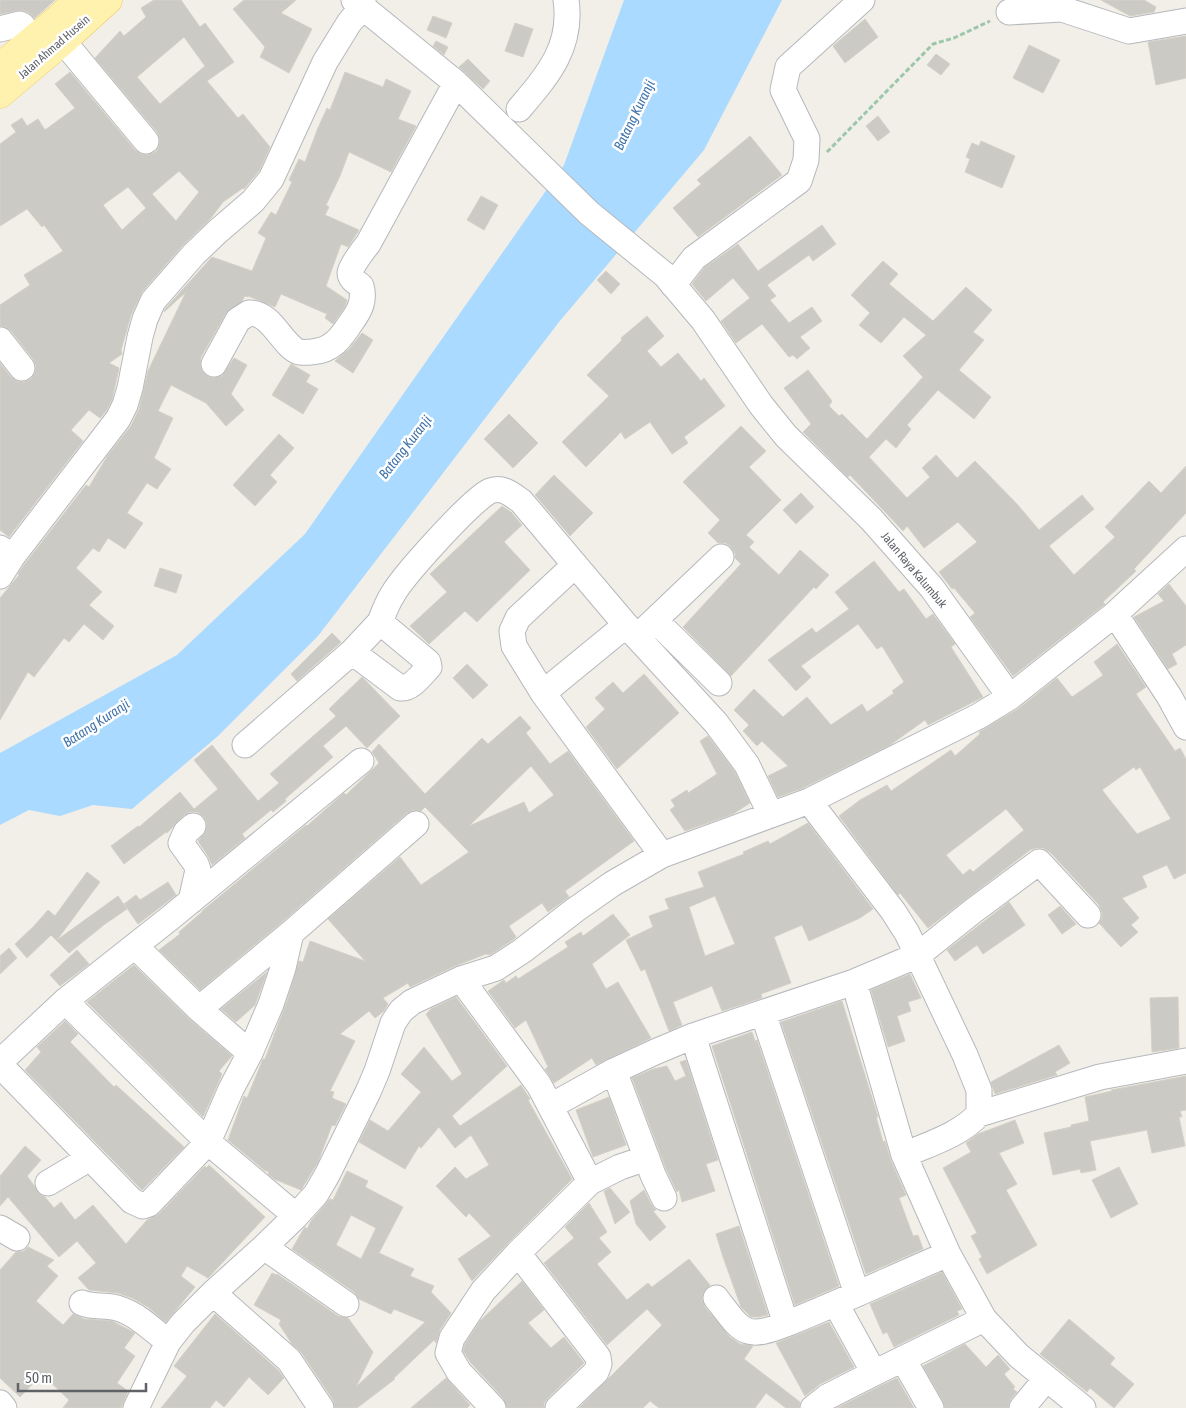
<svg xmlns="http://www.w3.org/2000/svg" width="1186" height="1408" font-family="'Asap Condensed',sans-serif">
<rect width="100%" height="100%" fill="#f1efe8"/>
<!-- water -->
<path fill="#aadaff" d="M624,0H782L704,150L559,322L318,636L218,736L132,809L93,805L60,816L29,810L0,825V753L177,655L305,534L564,165Z"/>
<!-- building -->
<path fill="#cccac5" stroke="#d6d1c6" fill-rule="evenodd" d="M0,0H55L35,18L28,12L22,10L0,14Z
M154,0H181L200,27L205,23L234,62L207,81L238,118L243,114L270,147L259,171L244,189L243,188L223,202L211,218L183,245L142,292L131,315L121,350L122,354L109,363L119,368L112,400L106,411L100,418L89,410L71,430L83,441L9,537L0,530V363L11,377L17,381L24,382L31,379L35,373L36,366L33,359L11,331L6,327L0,326V305L30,285L24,275L63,251L44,225L42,227L27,209L0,226V144L16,132L11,125L22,118L27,126L38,119L45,130L75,108L55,84L70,72L135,150L141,154L148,155L156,152L159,146L160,139L157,132L95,58L120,31L124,36L146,17L141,8ZM184,37L205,66L160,104L137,77ZM179,171L199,192L176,221L152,194ZM128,187L146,208L122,230L103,205Z
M244,0H296L281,13L312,29L289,73L260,57L265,47L233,9Z
M1101,0H1144L1156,7L1154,12L1130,16Z
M433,16L452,23L446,38L427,30Z
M865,19L878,37L845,63L833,46Z
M515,23L533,29L523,57L505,51Z
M1186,36V78L1156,85L1148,42Z
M436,41L448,47L444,55L433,46Z
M1029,45L1060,60L1043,93L1013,78Z
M936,54L950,64L941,75L927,65Z
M468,59L490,81L483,89L459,67Z
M345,72L383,87L386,79L411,91L398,119L416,126L391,172L349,152L340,176L326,205L329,207L325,215L359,230L348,247L341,244L326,286L347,300L345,306L333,324L325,318L327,314L281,294L275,307L248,296V297L245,296L242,301L226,313L201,357L200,365L202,371L207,376L214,378L222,376L234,358L247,365L231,394L244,410L226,426L206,403L171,385L158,411L173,418L154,458L171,469L157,489L147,483L127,513L143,523L125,549L108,538L99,552L93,548L76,568L102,592L89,605L114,626L103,640L84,624L69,642L64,638L34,677L28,672L0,720V598L19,575L18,574L24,565L86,485L89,487L108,455L131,426L139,409L148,371L186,292L164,312L165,309L212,257L252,271L266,238L258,233L271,212L276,215L292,182L289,180L299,159L305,162L318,128L327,108L330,110Z
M878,116L890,132L878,141L866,126Z
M750,136L782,175L698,237L673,208L701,184L697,180Z
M981,141L1015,156L1002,188L965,172L970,159L966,157L972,143L979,146Z
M481,196L498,205L484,230L467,220Z
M822,225L836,244L813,261L809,255L767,285L776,296L770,300L789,323L812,307L822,321L800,337L810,348L797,359L793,355L789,357L762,324L736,343L721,321L750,298L733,278L706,301L692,284L704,268L738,244L758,271Z
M883,261L898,274L889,284L933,321L966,287L992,310L973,332L984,340L959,370L991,397L974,419L938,390L907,425L911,429L896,448L886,439L869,457L907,498L930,477L922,468L936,455L957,478L975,461L1017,504L1039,530L1082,495L1094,509L1049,546L1074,575L1115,537L1105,527L1149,481L1161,493L1186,466V513L1134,569L1136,571L1103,602L1105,604L1013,676L970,617L975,613L954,588L952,589L939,572L977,542L958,522L924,548L907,526L903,531L850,475L848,477L803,432L811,424L784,388L808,370L832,401L829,406L839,416L842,414L867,439L923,377L903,356L926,335L904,317L881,343L859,325L870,313L851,295Z
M606,271L620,284L611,294L597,280Z
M647,316L664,336L647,351L661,367L678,353L701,381L704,378L725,406L684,437L688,443L672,454L650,422L625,439L621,432L586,467L562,442L609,396L587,375L622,340L621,338Z
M362,333L373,340L353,373L335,361L350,348Z
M291,364L310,375L306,382L318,389L303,414L272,395Z
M509,414L538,443L513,468L484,439Z
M741,426L766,451L749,467L781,500L746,535L754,542L749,547L779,575L800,550L829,575L816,589L814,587L731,676L683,627L741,564L735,558V553L731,547L726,543H718L708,533L720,520L683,482Z
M279,434L294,448L270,475L277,482L255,506L233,485Z
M554,475L593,513L570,536L535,495Z
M801,493L814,507L796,524L783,510Z
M502,506L511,512L522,525L504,542L530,570L477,622L465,611L429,644L410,626L447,592L430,574Z
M874,561L899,592L904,589L926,619L933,614L955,644L951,647L983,697L928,725L925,720L890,745L803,788L778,797L768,776L788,766L762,741L757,746L743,731L749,725L734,710L754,689L783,717L807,697L831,725L862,704L867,712L894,693L892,691L904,682L882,646L877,649L858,624L801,666L811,677L796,691L768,660L812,628L816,633L849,609L835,592Z
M160,568L182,575L176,593L154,586Z
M1169,584L1186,606V645L1172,654L1177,664L1168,669L1134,617L1164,601L1158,594Z
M332,633L341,642L297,681L291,674Z
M1117,644L1146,687L1136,694L1175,751L1180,748L1186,759V873L1174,879L1167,865L1142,876L1147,887L1122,898L1139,918L1131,925L1138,932L1121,947L1099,923L1102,919V912L1099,905L1050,852L1043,848H1036L1030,850L928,928L900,893L898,895L839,816L860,800L887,785L891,791L951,750L955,756L980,734L979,732L1018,709L1057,678L1072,697L1102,676L1103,675L1094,662ZM1134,767L1136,770L1140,767L1171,819L1137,834L1102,790ZM1006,809L1024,830L973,872L970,869L963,875L946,855Z
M467,664L488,685L473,699L453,678Z
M644,674L679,713L617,769L586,727L605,709L595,698L613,682L623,693Z
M362,677L400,716L367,748L346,726L323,746L333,757L285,799L286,801L273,812L271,810L242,834L245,838L212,865L208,856L198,841L206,831L207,824L204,817L197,812H190L184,815L167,833L166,832L124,864L111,846L138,826L139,827L180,792L194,809L218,789L194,760L212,745L258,801L279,783L270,774L336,716L329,709Z
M520,716L531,728L526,733L550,764L568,751L634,841L565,891L569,897L548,912L542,903L509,926L516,937L514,939L490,955L486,954L455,966L410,987L408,983L383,998L388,1004L384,1011L375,1018L369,1011L340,1034L355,1041L330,1091L334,1092L332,1098L346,1104L335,1126L332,1125L318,1162L301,1190L274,1179L268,1174L269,1172L264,1170L228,1140L244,1096L247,1098L263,1059H265L287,1001L299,961L303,962L310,941L365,961L328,919L400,857L421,885L469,852L425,807L421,811L413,810L407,813L282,922L200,990L159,950L180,934L179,932L202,912V911L306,825L307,826L344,793L346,795L379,763L372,752L379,744L425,794L482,738L488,744ZM531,766L554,795L529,813L524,802L469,826Z
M708,736L735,772L750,803L733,814L685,831L670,810L675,806L671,800L687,790L688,793L717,774L700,741Z
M808,823L873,909L860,918L809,941L802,925L774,937L791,983L761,994L762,998L722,1011L712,986L673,1002L682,1025L669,1031L645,969L641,971L626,940L653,927L649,916L669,909L665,899L704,887L698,872L744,854L743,852L768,841L770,844ZM715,896L735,944L705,956L689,907Z
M87,872L100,882L57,940L118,896L127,909L105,924L69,953L51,935L27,958L15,944L34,926L48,910L55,916Z
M168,882L176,895L138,924L124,904L136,895L140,900Z
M1009,902L1025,925L983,954L977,945L955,961L947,950Z
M1060,906L1076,924L1062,934L1048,915Z
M613,914L630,935L592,964L606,989L618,982L651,1038L596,1065L592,1058L554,1083L545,1069L548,1067L526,1020L515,1028L488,991L504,980L506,983L516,976L518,979L568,947L565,942L581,932L583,936Z
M9,948L17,958L0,974V956Z
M77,950L89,964L60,986L50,975Z
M134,965L189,1019L232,1056L219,1071L222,1074L203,1117L87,1002Z
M267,972L255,1005L236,1022L221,1009Z
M910,974L921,998L908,1002L911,1011L897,1016L905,1041L888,1047L871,990Z
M456,997L507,1066L452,1116L460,1126L521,1085L530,1099L528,1100L572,1179L508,1243L472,1281L458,1259L491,1236L469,1213L466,1217L436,1186L455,1167L466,1179L489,1165L471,1135L455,1148L439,1127L421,1148L419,1146L405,1169L359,1142L370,1120L388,1131L421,1092L401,1074L424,1047L452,1081L462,1074L426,1014L431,1009Z
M1178,997L1179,1048L1152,1052L1150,998Z
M842,1001L878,1117H876L883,1142L885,1141L891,1161L906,1195L899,1198L913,1236L918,1235L923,1249L866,1274L781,1022Z
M65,1021L78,1034L70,1042L114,1087L116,1085L184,1147L142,1190L25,1070L41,1052L37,1047Z
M752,1032L755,1041L757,1040L839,1286L795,1305L712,1046Z
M1059,1045L1070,1063L1055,1072L1057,1075L995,1094L991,1082Z
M686,1060L718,1160L706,1164L715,1191L682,1202L679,1190L677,1192L666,1169L632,1078L653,1069L667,1066L675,1081L686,1076L680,1062Z
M1186,1076V1110L1180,1111L1182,1117H1179L1185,1146L1152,1153L1147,1130L1090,1141L1096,1170L1081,1173L1080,1169L1053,1175L1044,1133L1071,1127V1125L1089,1121L1085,1097L1112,1091L1111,1090Z
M609,1097L626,1145L593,1157L576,1110Z
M1015,1120L1024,1143L999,1153L1017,1184L1006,1190L1037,1245L987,1274L979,1259L982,1257L971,1236L977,1233L943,1168L971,1152L966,1143L978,1134Z
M25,1146L41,1160L27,1176L41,1195L45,1197L54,1208L61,1202L75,1220L93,1205L126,1244L147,1220L159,1214L205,1166L206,1168L209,1165L265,1217L208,1278L187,1266L181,1276L195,1287L166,1322L148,1307L132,1298L118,1293L89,1290L78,1278L96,1263L77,1241L59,1257L8,1197L0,1206V1176Z
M1119,1167L1138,1204L1111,1218L1092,1180Z
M347,1171L368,1181L365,1187L403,1207L379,1253L414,1269L410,1276L434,1286L431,1292L451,1313L440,1330L436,1343L434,1340L394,1378L395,1379L357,1408H335L333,1400L301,1352L292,1344L279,1324L281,1320L254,1305L272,1273L276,1275L277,1274L338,1316L348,1318L373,1352L356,1387L425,1322L394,1309L391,1314L359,1299L354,1292L292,1249L303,1230L305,1227L307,1229L311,1221L330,1199L333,1200ZM351,1215L376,1228L361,1259L336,1245Z
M610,1188L630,1212L615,1224L604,1191Z
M644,1190L651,1204L656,1210L653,1211L666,1227L650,1241L636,1224L630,1201Z
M589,1203L607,1232L599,1238L611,1252L597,1264L627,1300L648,1283L652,1287L689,1259L710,1285L703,1293L702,1300L705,1307L730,1337L740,1344L753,1346L744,1359L800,1402L799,1408H786L766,1393L755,1408H659L650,1401L643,1408H579L662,1325L647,1309L607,1345L544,1263L574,1238L565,1227Z
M739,1226L768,1315L759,1317H751L741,1307L723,1257L716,1234Z
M28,1247L54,1260L47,1266L58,1276L36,1301L63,1325L73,1314L84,1319L112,1321L135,1333L124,1348L135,1356L117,1383L128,1391L121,1408H63L69,1400L42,1374L20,1397L0,1378V1270L16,1252L24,1251Z
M942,1272L962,1309L957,1311L959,1315L894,1347L887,1332L883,1334L870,1304Z
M522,1281L544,1310L528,1323L551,1348L564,1337L584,1363L548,1398L544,1403V1408H507L503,1398L471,1363L463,1351L465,1344L480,1321Z
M215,1314L278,1370L284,1378L268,1395L249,1377L224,1407L216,1400L210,1408H161L187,1376L174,1366Z
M1069,1319L1115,1358L1110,1364L1134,1384L1114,1408L1090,1388L1087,1392L1040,1354Z
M829,1322L854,1367L820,1384L805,1396L776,1343Z
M965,1344L986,1367L998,1355L1010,1369L1004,1374L1015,1387L1013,1389L1017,1392L1011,1399L1008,1408H945L943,1401L923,1366Z
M446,1378L470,1405L467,1408H411Z
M897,1378L914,1408H837L880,1386Z"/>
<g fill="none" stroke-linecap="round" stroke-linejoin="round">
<!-- minor casing -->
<g stroke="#b5b8bc" stroke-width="27">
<path id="minor" d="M354,0L456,83L589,213L665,275L703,320L761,405L786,436L871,519L932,588L1010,697L1115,614L1186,549
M1009,12L1062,9L1129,31L1186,21
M0,29L20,24L23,26L32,39
M63,41L146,141
M519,109C547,76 573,47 566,0
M673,285L694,258L799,181L806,160L807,139L783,90L788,67L862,0
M0,340L22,368
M214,364L238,320L249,313C272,312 282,346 299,352C302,353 308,352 311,352C332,351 341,338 352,321C360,310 365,300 361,286C357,283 350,279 350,273C351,266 363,250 368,244L456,83
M0,548L12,557L118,419L125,405L130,388L140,337L145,319L153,301L194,254L217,232L253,201L271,179L325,62L349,23L363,6V0
M0,576L12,557
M1115,614L1169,696L1186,727
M655,620L719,683
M626,625L543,693L662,855
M637,637L721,557
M352,652L380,622
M543,693L514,646L512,631L518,618L575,565
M245,745L352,652L400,688C412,689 421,675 429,667L428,662L380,622C384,612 387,603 393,594C403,576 473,498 490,491C502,486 511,494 521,501L626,625L716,723L747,765L771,815
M809,801L893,911L907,933L965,1055L979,1090V1114C960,1135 929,1144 904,1155L948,1254L984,1319L1019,1356L1083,1408
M191,901L198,870L196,864L181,843L186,832L193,826
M135,946L199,1009L250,1053
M461,979L539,1085L590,1182L518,1253L483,1291L452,1338L448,1353L459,1372L493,1408
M854,982L904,1155
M65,1001L208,1142L296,1216
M199,1009L291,933L416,824
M763,1013L857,1294
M693,1036L786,1324C841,1302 894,1277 948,1254
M0,1062L65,1001L170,918L361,761
M0,1065L132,1201L143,1206L149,1204L208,1142L231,1089L250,1053L271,1004L283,968L291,933
M614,1071L653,1175L664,1198
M551,1106L614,1071L655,1052L693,1036L854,982L918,955L973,911L1039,862L1088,915
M979,1114L1100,1077L1186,1061
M590,1182L620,1167L647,1158
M48,1183L90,1158
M0,1228L17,1238
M264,1247L346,1304
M518,1253L598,1357L599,1364L596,1372L558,1408
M213,1293L289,1360L321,1408
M716,1298C742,1331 743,1341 786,1324
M82,1303C94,1308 108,1304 120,1309C138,1315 153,1330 168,1342
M836,1304L874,1373
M903,1359L931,1408
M0,1403L4,1408
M136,1408L168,1342L183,1323L213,1293L264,1247L296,1216L316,1194L327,1175L368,1092L377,1071L393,1023L401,1011L412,1002L461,979L496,968L522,951L575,910L612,884L662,855L809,801L979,716L1010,697
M813,1408L827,1397L874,1373L984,1319
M1022,1408L1046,1379"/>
</g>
<!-- major casing -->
<g stroke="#f2c960" stroke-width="29">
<path id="major" d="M0,67L59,18L78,0
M0,94L63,41L108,0"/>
</g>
<!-- path -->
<path stroke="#9cc7a9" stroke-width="3" stroke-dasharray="5 2.5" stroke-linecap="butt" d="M827,152L933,44L954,38L990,21"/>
<!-- minor -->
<use href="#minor" stroke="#fff" stroke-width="25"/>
<!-- major -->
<use href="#major" stroke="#fff2af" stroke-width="28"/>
</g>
<g text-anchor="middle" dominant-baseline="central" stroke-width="5" stroke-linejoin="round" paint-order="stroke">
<!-- street labels -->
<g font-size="12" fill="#5f6368" stroke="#fff">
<text transform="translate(54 47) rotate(-41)">Jalan Ahmad Husein</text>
<text transform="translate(914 570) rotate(50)">Jalan Raya Kalumbuk</text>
</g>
<!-- water labels -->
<g font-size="14" font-style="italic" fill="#4174aa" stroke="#fff">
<text transform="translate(634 115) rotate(-64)">Batang Kuranji</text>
<text transform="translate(405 447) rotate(-52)">Batang Kuranji</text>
<text transform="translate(96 723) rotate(-33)">Batang Kuranji</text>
</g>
</g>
<!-- scale -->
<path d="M18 1383v8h128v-8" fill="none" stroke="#5f6368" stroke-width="2.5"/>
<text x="25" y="1383" font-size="15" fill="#5f6368" stroke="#ffffff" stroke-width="4" paint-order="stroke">50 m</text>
</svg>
